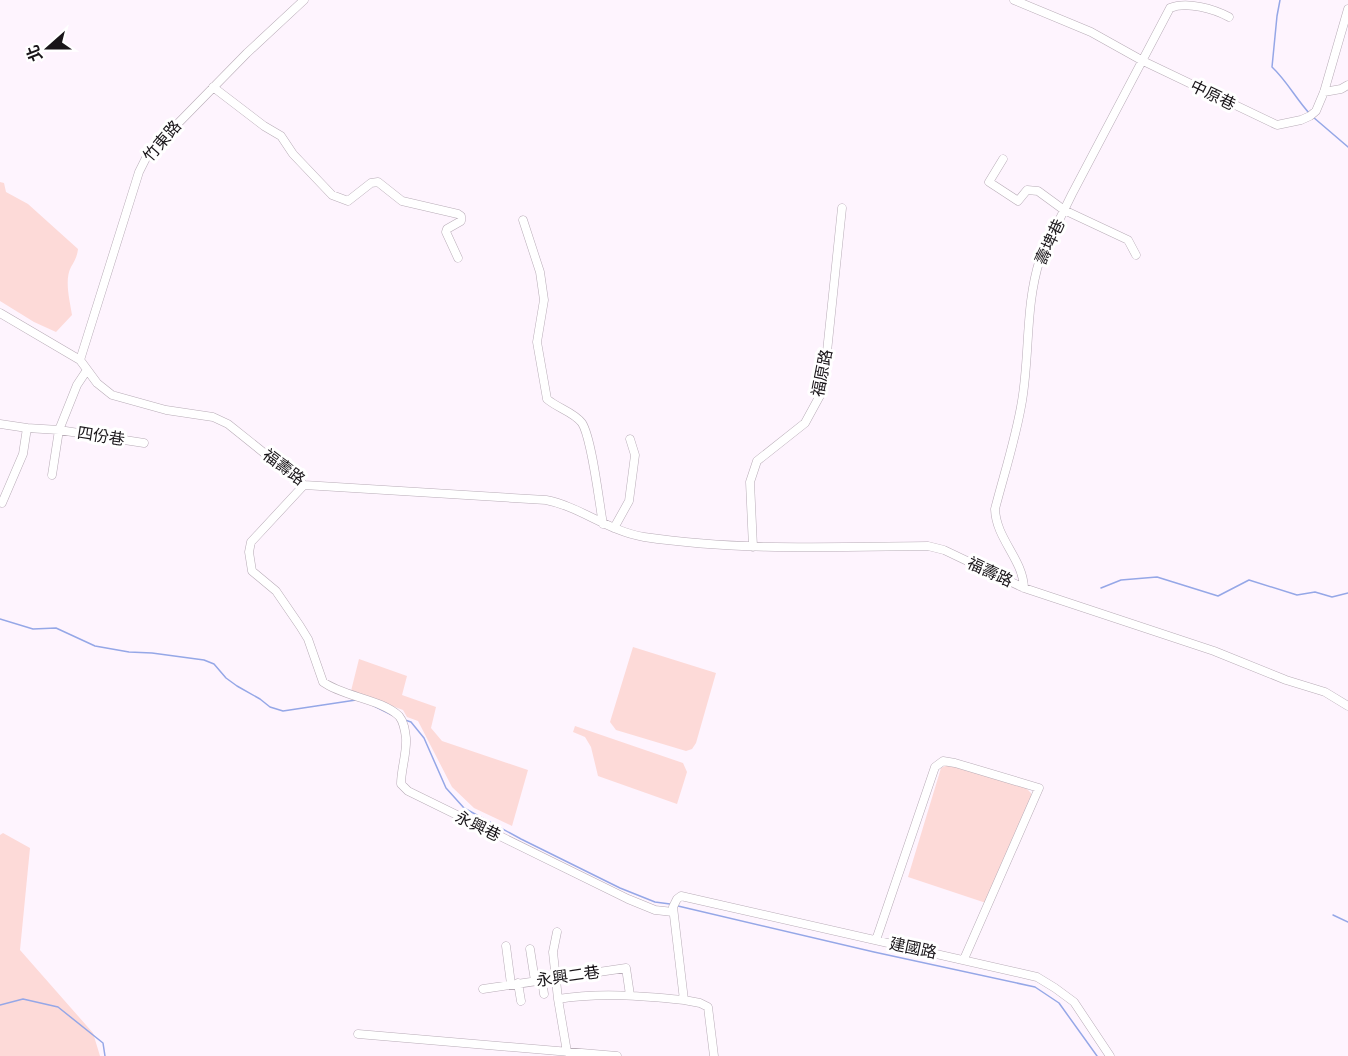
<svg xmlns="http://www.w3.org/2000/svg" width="1348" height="1056" font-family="'Roboto Condensed','Noto Sans TC',sans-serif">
<rect width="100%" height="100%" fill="#fef4fe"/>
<!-- green -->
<path fill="#fddad8" d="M0,182L4,183L6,192L28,204L78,249C77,257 75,260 71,267C64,280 70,301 72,315L56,332L34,322L0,301Z
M633,647L716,673L696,743L692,749L686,751L616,730L610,722Z
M359,659L407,676L402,695L436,707L431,728L442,741L528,770L512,826L474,808L452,787L418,721L407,717L403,710L351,691Z
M575,726L683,763L687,772L677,804L598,776L591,747L585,737L573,732Z
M949,764L1025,787L1031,793V797L986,903L908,877L941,768Z
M3,833L30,848L20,950L93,1033L100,1056H0V835Z"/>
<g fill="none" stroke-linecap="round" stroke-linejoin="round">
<!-- stream -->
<path stroke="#95a7e7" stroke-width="1.5" d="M1280,0L1277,16L1272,67C1287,81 1296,99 1310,114
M1313,117L1348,147
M1101,588L1121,580L1157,577L1218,596L1249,580L1297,595L1315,592L1332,597L1348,593
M0,619L33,629L56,628L95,646L129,652L152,653L204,660L214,664L226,678L237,686L260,699L270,707L283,711L356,700
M372,705L392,715
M405,720L411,722L424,738L446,788L464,808L521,839L620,888L655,902L670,904
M678,906L874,952L1035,987L1059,1003L1097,1056
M1333,915L1348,922
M0,1005L23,999L58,1007L103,1043L105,1056"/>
<!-- minor casing -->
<g stroke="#b8acb7" stroke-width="9">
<path id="minor" d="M1014,0L1091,32L1143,61L1277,125L1301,120L1310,116L1316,111L1324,92L1348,9
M213,87L264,126L281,136L293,154L332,195L348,201L371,183L378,182L402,201L458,214L461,216V221L447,229L446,232L458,258
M1324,92L1341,89L1348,85
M1003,159L989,182L1018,201L1027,190L1038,191L1064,210L1128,240L1136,255
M523,220L540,272L544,300L537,342L547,399C557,408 574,412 582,423C592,439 599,502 603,524
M0,313L80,360L97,383L112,395L166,410L213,417L228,424L304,485L546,500C581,507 608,531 644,537C738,551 833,547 928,546L944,550L1024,588L1214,651L1286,680L1325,692L1348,706
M80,360L139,172L148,154L247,53L304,0
M0,424L27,428L59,430L144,443
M52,475L59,430L77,385L87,370
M304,485L251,542L249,552L252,571L276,591L300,626L308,639L323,682C344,697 381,699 399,716C404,722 405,730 406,738C407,753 401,769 401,784L408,791L628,899L655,910L673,912
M2,503L23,454L27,428
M614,528L629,501L635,455L630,439
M753,547L750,482L757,461L805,423L823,390L842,208
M1024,588C1023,559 996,539 995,509C1004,474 1016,438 1022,401C1030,354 1025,305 1040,259L1072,194L1170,8C1187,1 1214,9 1229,17
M557,932L553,952L558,999
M876,940L935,767L943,761L955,763L1039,788L964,959
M506,946L511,984
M530,949L535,981
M542,980L544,994
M518,983L521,1001
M483,989L626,968L630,995
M684,1000L700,1003L708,1007L714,1056
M358,1034L617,1056
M567,1052L558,999C600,992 642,996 684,1000L673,907L677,899L681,896L1037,977L1055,988L1074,1002L1110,1056"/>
</g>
<!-- minor -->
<use href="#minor" stroke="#fff" stroke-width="8"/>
</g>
<g text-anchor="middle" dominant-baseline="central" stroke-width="6" stroke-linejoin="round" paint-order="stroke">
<!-- street labels -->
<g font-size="16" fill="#191519" stroke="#fff">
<text transform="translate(1213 95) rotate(26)">中原巷</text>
<text transform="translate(162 141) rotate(-49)">竹東路</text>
<text transform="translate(1050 242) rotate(-65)">壽埤巷</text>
<text transform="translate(822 373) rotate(-79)">福原路</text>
<text transform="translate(101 436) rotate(9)">四份巷</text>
<text transform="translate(284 467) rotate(37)">福壽路</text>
<text transform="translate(990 572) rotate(25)">福壽路</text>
<text transform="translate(478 826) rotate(26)">永興巷</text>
<text transform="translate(913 948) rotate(12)">建國路</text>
<text transform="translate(568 976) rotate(-8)">永興二巷</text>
</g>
</g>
<!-- north arrow -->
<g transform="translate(48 48) rotate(249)" stroke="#ffffff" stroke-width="4.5" paint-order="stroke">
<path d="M0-4.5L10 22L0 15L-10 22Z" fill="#191519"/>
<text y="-9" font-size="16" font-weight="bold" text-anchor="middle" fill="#191519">北</text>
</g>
</svg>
